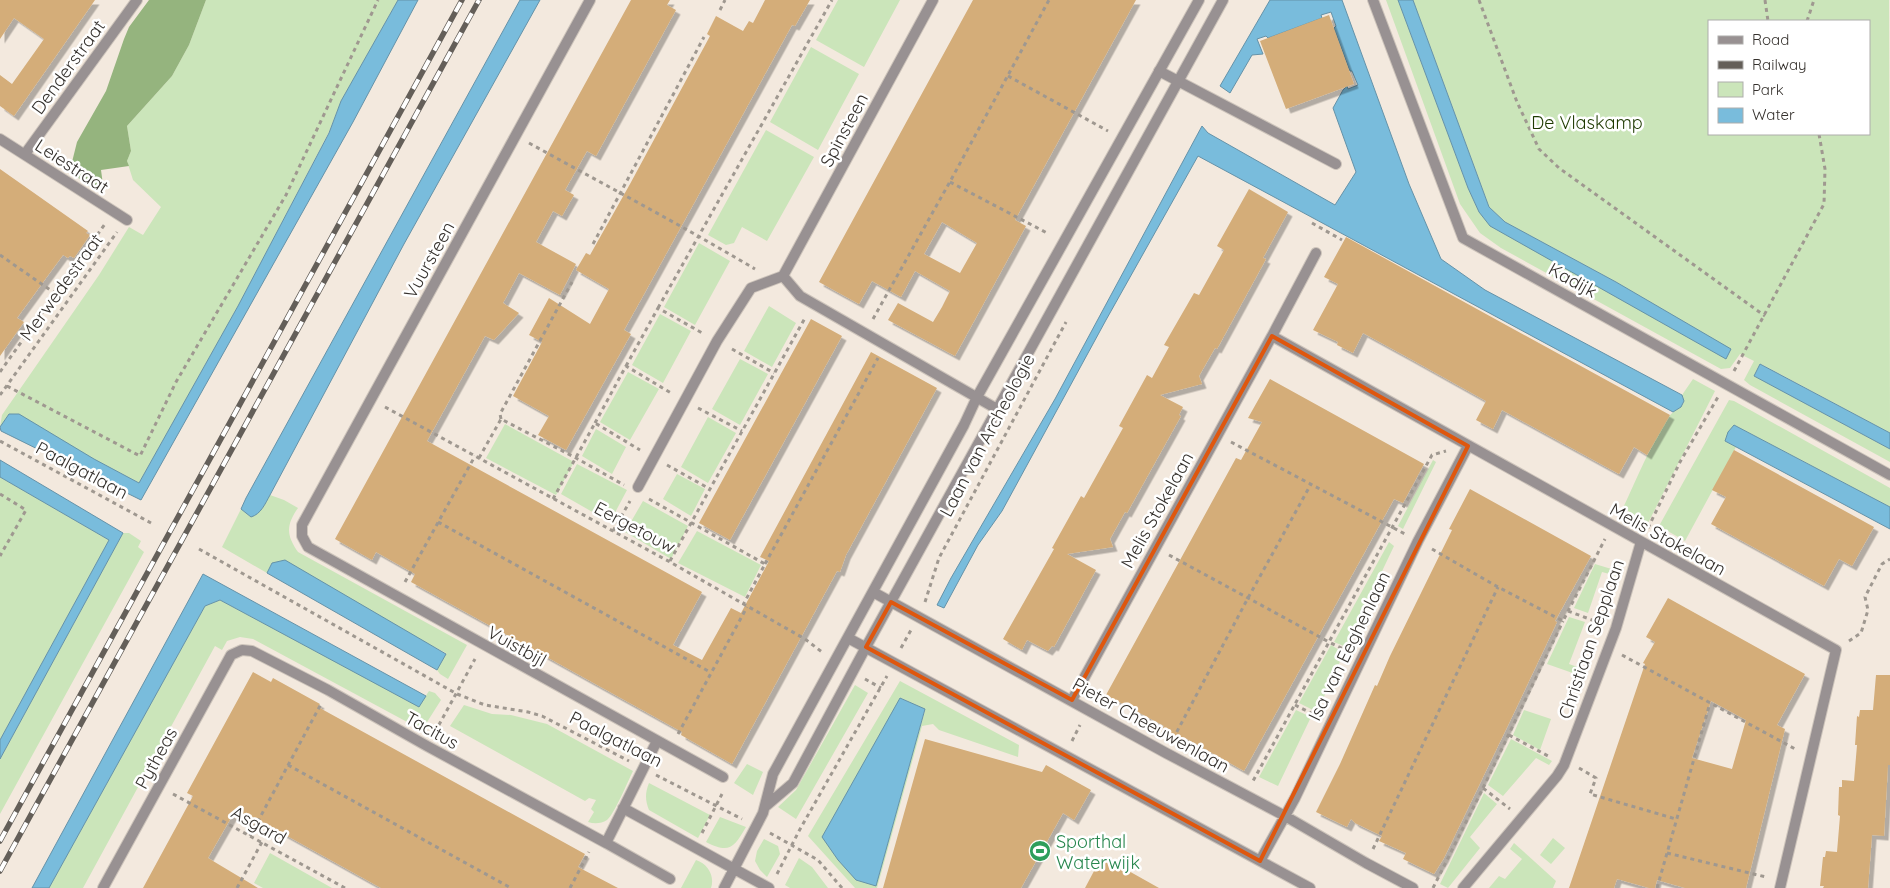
<svg xmlns="http://www.w3.org/2000/svg" width="1890" height="888" font-family="Quicksand,sans-serif">
<defs>
<filter id="shadow"><feDropShadow dx="4.5" dy="4.5" stdDeviation="0" flood-color="#0004"/></filter>
</defs>
<rect width="100%" height="100%" fill="#f3e9de"/>
<!-- green -->
<path fill="#cbe5ba" fill-rule="evenodd" d="M206,0H398L341,101L329,132L238,306L139,483L9,415L0,427L2,415L99,275L129,227L143,235L161,207L133,180L127,161L131,151L127,126L172,76L189,45Z
M838,0H900L864,67L816,40Z
M1386,0H1398L1468,188L1479,212L1731,350L1616,282L1505,222L1489,207L1413,0H1889L1890,433L1761,364L1754,376L1890,449V462L1750,385L1744,380L1754,361L1740,354L1730,368L1721,369L1501,248L1480,233L1460,204ZM1709,21H1869V134H1709Z
M811,47L859,74L818,150L770,122Z
M766,130L814,157L767,241L742,227L734,243L726,245L708,235Z
M699,243L730,261L695,325L664,307Z
M769,306L796,323L772,367L744,351Z
M660,314L691,331L663,383L632,365Z
M740,359L768,374L740,425L712,409Z
M628,372L659,389L630,440L600,422Z
M1693,379L1715,391L1648,523L1623,508C1637,478 1650,446 1668,418C1672,411 1680,409 1684,402L1682,395Z
M1729,400L1734,401L1890,488V507L1734,425L1725,441L1736,447L1685,541L1659,526Z
M708,417L736,433L708,483L681,467Z
M505,424L574,462L556,495L486,458Z
M596,429L626,447L612,474L582,456Z
M1433,460L1436,462L1403,529L1398,526Z
M577,464L627,490L610,522L561,494Z
M677,474L705,489L691,516L663,499Z
M0,477L109,540L0,740Z
M270,495L284,500L298,508C286,525 286,535 298,552L467,645L448,679L440,674L437,670L446,653L272,563L267,573L222,547L241,509L251,517L261,510Z
M643,501L688,526L671,559L625,532Z
M697,531L761,565L745,597L678,563Z
M123,533H129L141,541L138,547L144,552L0,814V759Z
M1389,542L1394,546L1346,647L1334,642Z
M1595,564L1618,571L1617,576L1602,572L1588,613L1574,608Z
M220,600L419,706L429,691L435,693L441,700L422,730L253,639L240,637L227,641L222,650L215,646L83,888H49L205,606Z
M1569,617L1585,622L1569,664L1586,670L1584,677L1547,664Z
M1331,645L1344,653L1317,712L1299,703Z
M900,681L1019,745L1018,757L939,730L933,724L922,726L877,888H855L808,836ZM901,698L925,710L876,886Z
M855,685L868,693L796,819L778,807L796,790Z
M464,705L492,714L511,715L547,724L633,771C627,783 615,813 607,820C601,824 594,824 588,822L594,812L591,809L596,800L589,798L585,801L450,726Z
M1296,710L1311,717L1278,786L1259,777Z
M1524,710L1551,719L1540,750L1513,735Z
M1511,739L1552,761L1549,765L1536,758L1503,796L1488,785Z
M747,764L763,772L753,795L734,783Z
M649,783L710,815L698,838L649,810C645,800 645,793 649,783Z
M1484,793L1497,804L1470,837L1480,848L1448,888L1440,884Z
M720,817L746,827C734,848 729,854 706,842Z
M1553,838L1565,848L1551,864L1540,855Z
M764,839L778,846L780,854L767,877L760,870L755,861L757,851Z
M1514,843L1556,881L1553,888H1489L1499,876L1505,879L1522,859L1510,849Z
M270,853L332,888H263L254,883Z
M799,858L812,867L828,888H790L785,885Z
M696,860C708,864 715,876 711,888H681Z"/>
<!-- forest -->
<path fill="#95b47e" d="M149,0H206L189,45L172,76L127,126L131,151L127,161L129,166L101,170L104,192L86,185L70,170L77,142L106,91L124,39L129,27Z"/>
<!-- water -->
<path fill="#79bcdc" stroke="#6592a8" d="M398,0H418L353,122L141,500L1,431L0,427L9,414H19L94,459L139,483L238,306L329,133L341,101Z
M520,0H540L404,244L270,495C265,504 261,514 251,517L241,509L246,498Z
M1270,0H1342L1409,184L1441,259L1485,290L1682,395L1684,401L1681,407L1673,412L1198,156L1106,320L1002,511L978,545L944,608L937,605L951,578L1055,399L1202,126L1208,133L1335,205L1356,172L1333,108L1343,90L1347,86L1348,89L1358,85L1352,71H1350L1349,69L1334,28L1336,26L1331,12L1321,15L1322,18L1268,38L1266,36L1257,39L1263,54L1252,55L1230,93L1220,86Z
M1398,0H1413L1489,207L1505,222L1616,282L1731,349L1726,359L1490,226L1479,212L1468,188Z
M1760,364L1890,433V449L1754,376Z
M1734,425L1890,507V529L1725,441L1728,432Z
M0,460L123,533L0,759V740L109,540L0,477Z
M285,560L446,654L437,670L267,573L272,563Z
M203,574L426,696L419,707L220,600L205,606L49,888H32Z
M900,698L925,709L876,886L856,880L838,860L822,837Z"/>
<!-- building -->
<path fill="#d4ad79" fill-rule="evenodd" filter="url(#shadow)" d="M0,0H95L14,116L0,106V75L12,84L44,39L14,18L0,39Z
M631,0H670L667,5L676,10L596,156L587,151L565,190L574,195L562,216L553,211L536,242L576,264L560,295L519,273L503,303L519,313L494,340L485,336L427,441L702,592L673,645L702,660L731,608L741,613L769,561L760,557L871,352L937,388L846,555L840,572L837,571L732,764L681,735L682,732L411,582L415,574L376,552L372,560L335,539Z
M765,0H810L795,26L792,25L643,296L624,330L631,334L566,450L538,435L549,416L513,396L542,342L529,335L549,298L590,324L609,289L576,270L586,253L590,255L630,184L710,36L707,34L716,16L743,31L749,21L753,23Z
M973,0H1136L1015,220L1026,226L955,356L888,320L898,303L933,322L942,307L950,291L915,271L901,297L872,281L859,304L819,282ZM942,222L977,243L960,273L924,254Z
M1329,15L1354,84L1286,109L1260,41Z
M0,169L88,231L86,233L90,235L74,258L70,256L68,258L63,255L49,274L17,318L24,322L0,356Z
M1249,189L1288,212L1263,258L1266,259L1217,349L1215,348L1199,376L1202,384L1160,395L1183,407L1179,415L1181,416L1127,513L1125,512L1110,539L1113,547L1067,554L1096,570L1054,647L1052,646L1048,651L1027,640L1022,650L1003,639L1054,549L1052,548L1081,496L1084,498L1123,428L1119,426L1147,375L1152,378L1169,347L1164,345L1194,293L1199,295L1224,250L1217,246Z
M1346,237L1670,415L1647,455L1634,447L1619,474L1502,410L1493,429L1476,420L1486,401L1407,357L1363,333L1353,353L1337,345L1338,342L1313,330L1338,284L1324,277Z
M811,319L842,336L730,540L699,523Z
M1270,379L1424,464L1403,503L1394,499L1244,771L1187,739L1184,745L1160,732L1164,726L1106,695L1236,458L1241,460L1262,422L1248,418Z
M1734,450L1874,527L1852,566L1839,559L1824,586L1711,524L1726,497L1712,490Z
M1470,489L1591,556L1555,621L1557,622L1512,717L1444,858L1434,874L1403,859L1406,853L1379,841L1382,836L1355,823L1351,819L1347,827L1316,812L1340,764L1375,685L1377,686L1390,656L1452,530L1449,529Z
M1668,598L1805,674L1777,725L1785,729L1746,888H1685L1657,880L1655,888H1649L1617,879L1614,888H1569L1645,664L1643,663L1655,642L1646,637ZM1711,701L1746,720L1732,769L1692,758Z
M253,672L271,682L273,678L320,704L318,707L585,854L578,867L618,888H381L262,822L256,820L252,828L232,816L208,858L258,888H143L193,796L187,793Z
M1876,675H1890V765H1888L1884,836L1872,835L1868,888H1823L1824,886H1820L1823,857H1825L1826,851L1837,852L1840,816L1838,815L1839,787H1842V780L1854,781L1857,745H1855L1857,716L1859,717L1860,710H1873Z
M925,739L1042,772L1046,765L1091,790L1074,820L1063,813L1021,888H883Z
M1102,856L1159,888H1085Z"/>
<g fill="none" stroke-linecap="round" stroke-linejoin="round">
<!-- lane casing -->
<g stroke="#cdc4bb" stroke-width="12">
<path id="lane" d="M1159,71L1336,164"/>
</g>
<!-- street casing -->
<g stroke="#cdc4bb" stroke-width="12">
<path id="street" d="M590,0L302,525V536L308,547L723,777
M933,0L783,276L800,296L997,409
M1373,0L1463,238L1890,475
M0,139L127,220
M25,154L137,0
M1272,336L1316,253
M638,487L717,341L751,288L783,276
M873,592L1166,753L1285,816L1366,863L1413,888
M848,638L1310,888
M1072,700L1272,336L1836,650L1780,888
M766,806L793,783L866,647L1223,0
M623,808L769,888
M606,843L670,879
M1260,861L1295,798L1418,541L1468,446
M103,888L231,655L242,650L252,651L328,690L427,746L606,843L657,741
M724,888L763,813L773,774L964,425L977,397L1199,0
M1463,888L1557,776L1564,765L1616,628L1641,542"/>
</g>
<!-- path -->
<path stroke="#9f9890" stroke-width="3" stroke-dasharray="4 4" stroke-linecap="butt" d="M1479,0L1517,102L1539,149L1559,168L1765,316
M1765,0L1768,21
M720,10L725,0
M1807,21L1814,0
M1008,76L1108,131
M529,143C605,185 681,225 755,269
M950,182L1049,234
M1312,223L1342,240
M593,244L704,37
M0,255L56,294
M658,308L832,0
M873,319L952,178L1049,0
M732,349L774,373
M626,366L658,308L704,334
M1734,371L1824,204L1825,169L1819,134
M0,372L105,224
M7,386L140,456L176,382L286,195L378,0
M0,395L117,232
M385,407L670,562L805,639L822,652
M698,408L742,431
M501,419L500,414L572,282
M595,423L626,366L671,393
M0,441L151,523
M1231,442L1405,534
M479,458L501,419L576,458L624,485
M667,465L710,489
M0,494L26,510L0,556
M553,499L595,423L640,450
M649,499L765,564L743,605
M438,522L710,672
M1648,528L1680,462L1718,397
M613,531L630,501
M199,549L457,694L485,705L528,712L542,716L629,761
M1432,549L1498,587L1563,621L1605,539
M1169,555L1329,642L1253,781
M670,561L805,318
M765,564L878,358
M405,582L475,456
M925,602L939,558L1066,322
M1568,611L1600,623
M1849,641L1861,633L1868,610L1865,597L1882,564L1890,559
M901,648L911,630
M1349,652L1329,642L1432,455L1446,451
M1622,655L1797,750
M865,679L881,688
M1295,705L1317,716
M435,732L475,659
M678,734L747,607
M1509,735L1550,757
M1173,739L1248,598L1311,484
M1072,741L1080,725
M288,765L511,888
M1579,768L1596,778L1590,794L1676,819
M656,775L742,819
M1483,788L1563,621
M173,794L345,888
M702,833L722,794
M770,833L818,860L842,888
M250,836L321,704
M1373,849L1498,587
M1667,853L1766,877
M777,874L799,831L887,676
M237,888L262,842
M570,888L589,852
M1433,888L1483,788L1510,809
M1657,888L1710,703"/>
<!-- lane -->
<use href="#lane" stroke="#989192" stroke-width="10"/>
<!-- street -->
<use href="#street" stroke="#989192" stroke-width="10"/>
<!-- rail casing -->
<g stroke="#645f59" stroke-width="5.5">
<path id="rail" d="M0,841L462,0
M0,871L479,0"/>
</g>
<!-- rail -->
<use href="#rail" stroke="#fff" stroke-width="4" stroke-dasharray="11" stroke-linecap="butt"/>
</g>
<!-- marked area -->
<path fill="none" stroke="#df570e" stroke-width="4" stroke-linejoin="round" d="M1272,336L1468,446L1260,861L866,647L891,602L1072,700Z"/>
<!-- icons -->
<defs>
<g id="stadium-disc" transform="scale(1.125)"><circle r="9.5" fill="#2e9e5b" stroke="#fff"/><path d="M0-5a6.5 5 0 1 0 0 10a6.5 5 0 1 0 0-10ZM-3.5-1.8h7v3.6h-7Z" fill="#fff"/></g>
</defs>
<g fill-rule="evenodd">
<use href="#stadium-disc" x="1040" y="851"/>
</g>
<g text-anchor="middle" dominant-baseline="central" stroke-width="5" stroke-linejoin="round" paint-order="stroke">
<!-- street labels -->
<g font-size="18" fill="#35312d" stroke="#fff">
<text transform="translate(68 67) rotate(-54)">Denderstraat</text>
<text transform="translate(844 130) rotate(-62)">Spinsteen</text>
<text transform="translate(72 166) rotate(33)">Leiestraat</text>
<text transform="translate(429 260) rotate(-61)">Vuursteen</text>
<text transform="translate(1573 280) rotate(29)">Kadijk</text>
<text transform="translate(61 287) rotate(-54)">Merwedestraat</text>
<text transform="translate(987 435) rotate(-62)">Laan van Archeologie</text>
<text transform="translate(82 470) rotate(28)">Paalgatlaan</text>
<text transform="translate(1157 510) rotate(-61)">Melis Stokelaan</text>
<text transform="translate(635 527) rotate(28)">Eergetouw</text>
<text transform="translate(1668 539) rotate(29)">Melis Stokelaan</text>
<text transform="translate(1591 639) rotate(-71)">Christiaan Sepplaan</text>
<text transform="translate(517 646) rotate(29)">Vuistbijl</text>
<text transform="translate(1349 646) rotate(-64)">Isa van Eeghenlaan</text>
<text transform="translate(1151 725) rotate(29)">Pieter Cheeuwenlaan</text>
<text transform="translate(432 730) rotate(29)">Tacitus</text>
<text transform="translate(616 739) rotate(27)">Paalgatlaan</text>
<text transform="translate(156 758) rotate(-61)">Pytheas</text>
<text transform="translate(259 825) rotate(29)">Asgard</text>
</g>
<!-- park labels -->
<g font-size="18" fill="#1e3a00" stroke="#fff">
<text x="1587" y="122">De Vlaskamp</text>
</g>
<!-- leisure labels -->
<g font-size="18" fill="#27864d" stroke="#fff" text-anchor="start">
<text x="1056" y="841">Sporthal<tspan x="1056" dy="21">Waterwijk</tspan></text>
</g>
</g>
<!-- legend -->
<rect x="1708" y="20" width="162" height="115" fill="#ffffff" stroke="#aeadab"/>
<rect x="1718" y="36" width="25" height="8" fill="#989192" stroke="#aeadab"/>
<text x="1752" y="45" font-size="15" fill="#35312d">Road</text>
<rect x="1718" y="61" width="25" height="8" fill="#645f59" stroke="#aeadab"/>
<text x="1752" y="70" font-size="15" fill="#35312d">Railway</text>
<rect x="1718" y="82" width="25" height="15" fill="#cbe5ba" stroke="#aeadab"/>
<text x="1752" y="95" font-size="15" fill="#35312d">Park</text>
<rect x="1718" y="108" width="25" height="15" fill="#79bcdc" stroke="#aeadab"/>
<text x="1752" y="120" font-size="15" fill="#35312d">Water</text>
</svg>
